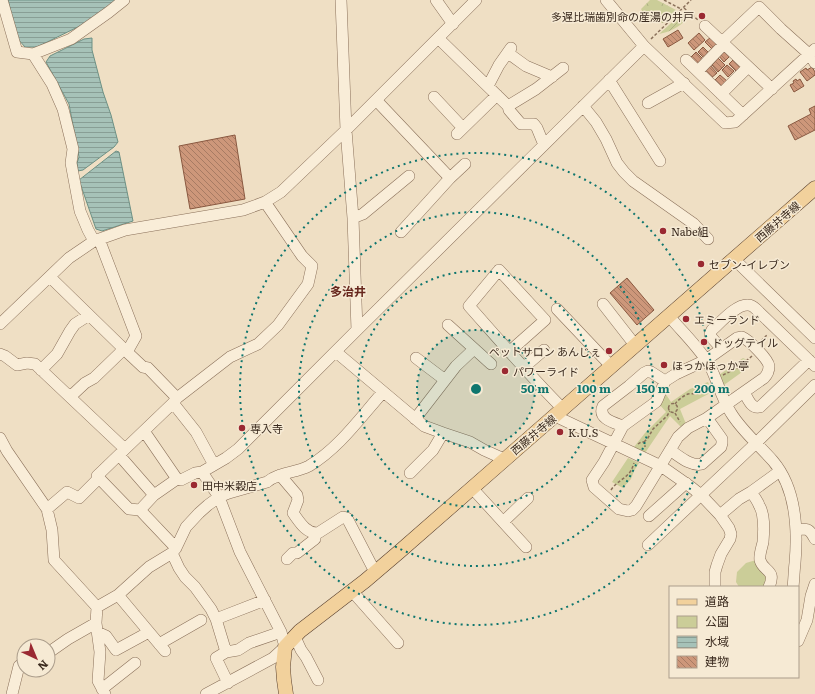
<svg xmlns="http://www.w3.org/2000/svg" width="815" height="694" font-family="Literata,'Noto Sans JP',serif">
<defs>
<pattern id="forest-crowns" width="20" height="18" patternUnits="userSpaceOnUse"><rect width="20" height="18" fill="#cbcd98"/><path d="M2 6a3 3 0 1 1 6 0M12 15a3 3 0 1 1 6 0" fill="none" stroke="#afb083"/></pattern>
<pattern id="garden-furrows" width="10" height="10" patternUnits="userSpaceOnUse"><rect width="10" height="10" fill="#cbcd98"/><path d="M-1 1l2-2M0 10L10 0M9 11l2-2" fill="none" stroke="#afb083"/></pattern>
<pattern id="water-rules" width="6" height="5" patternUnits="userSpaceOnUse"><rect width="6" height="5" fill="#a6c2b8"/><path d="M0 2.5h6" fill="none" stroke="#889e95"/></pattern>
<pattern id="building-back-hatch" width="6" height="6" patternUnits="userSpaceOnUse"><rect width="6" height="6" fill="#cd977a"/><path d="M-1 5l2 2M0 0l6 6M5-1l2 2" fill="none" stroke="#a77b63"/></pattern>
</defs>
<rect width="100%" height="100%" fill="#efdfc4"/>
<!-- forest -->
<path fill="url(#forest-crowns)" d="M650,0H657L676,10L663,23C651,19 647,21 641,9Z"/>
<!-- park -->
<path fill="#cbcd98" d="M743,358C746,359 748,362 750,366L749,367L724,385L719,375Z
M708,382L712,392L680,409L686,424L682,428L670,416L645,453L634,447L645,433L666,412L660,405L665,393L671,402L690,389Z
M628,458L639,463L634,471L631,479L623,488L612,482Z
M756,560L767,577L766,587H739L736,582L737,572L746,563Z"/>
<!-- garden -->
<path fill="url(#garden-furrows)" d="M685,14L687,16V19C679,27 670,32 659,34L679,16H682Z"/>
<!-- water -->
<path fill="url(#water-rules)" stroke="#6d9185" d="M8,0H119L88,22L37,47H25L18,39Z
M92,38V50L103,92L111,115L118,142L114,147L83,170L78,171L77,163L79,157L69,104L46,62L50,56L84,39Z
M116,151L119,152L133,221L102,231L96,229L79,180Z"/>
<!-- building -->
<path fill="url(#building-back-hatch)" stroke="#895840" d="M678,30L683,38L668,47L663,39Z
M699,33L705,40L694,50L688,43Z
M711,37L718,44L712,49L705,42Z
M703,47L709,53L704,58L698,52Z
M725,50L731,55L724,62L718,55Z
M696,52L704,60L697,67L689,59Z
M718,58L725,65L718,72L712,65Z
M734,59L742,66L736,71L729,64Z
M710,65L717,73L710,79L703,73Z
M727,65L734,71L728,77L722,70Z
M812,67L815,72V75L807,81L800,72L806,68L807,70Z
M720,75L727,81L720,88L713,82Z
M796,79L797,81L800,79L804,86L794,92L790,85L794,83L793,81Z
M815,106V130L795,140L788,126L811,114L809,109Z
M235,135L245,199L190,209L179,146Z
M627,278L654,310L637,325L610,293Z"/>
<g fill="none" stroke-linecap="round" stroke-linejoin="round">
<!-- minor casing -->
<g stroke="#8a705a" stroke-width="12">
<path id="minor" d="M2,0L17,52L33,54L52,84L63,109L73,149L71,163L80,211L88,230L94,241
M341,0L346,130L353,218L357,330
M436,0L453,24
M606,0L644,46L725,123L735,122L815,49
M705,26L772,89
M438,38L508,106L536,89L563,68
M722,42L759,7L781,29L810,55L815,63
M508,53L526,66L552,77
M33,54L71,39L109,12L124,0
M686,60L743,115
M698,71L724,44
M609,80L660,161
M488,86L499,65L511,48
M721,94L748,67
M434,97L463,128
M376,100L450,178
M648,103L684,83
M508,106L509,110L521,124H534L537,128L544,145
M583,106L596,122L606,139L617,163L624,172L633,181L694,224L708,239
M457,134L497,95
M353,218L363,214L409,176
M401,232L450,178L465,164
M99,239L136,336L127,352L143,367L148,368L177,398L173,403L196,432L214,465
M734,259L815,338
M50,277L127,352
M603,304L635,345
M557,309L611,366
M669,316C683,333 701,349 711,368C718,383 722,399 731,413C742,431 759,445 773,461C796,488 798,529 795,563C794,571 794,579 793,587
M0,324L69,258L94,241L125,230L243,210L265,202L281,192L346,130L476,0
M448,325L491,364
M742,337C749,340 768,359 769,366C769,371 767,375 764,378L707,418L688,428L678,437L636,506L632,510L628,511L619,509L594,487L592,480L604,462L623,426L627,423L656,402L658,398L665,381L676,374L706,360L737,338Z
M721,348L711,337L710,334L712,330C720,323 736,304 748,305C751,305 754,307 756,309L815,366
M336,352L424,426L443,433L470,442L484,450L504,459
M509,352L545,320L499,270L469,306C500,341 530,376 563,409
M0,354L5,356L17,365L27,363L35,364L125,449L97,476L129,509L140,510L176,548
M416,358L445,380
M523,368L544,350
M41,370L57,354L70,331L75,324L89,315
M744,392C748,399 751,409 760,407L809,360
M70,397L85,383L94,378L124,349
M177,398L230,357L258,344L278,325L308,284L312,266L302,256L265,202
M555,416L661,466L691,487L701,495L720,515L729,528L731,534L730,539L721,554L717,565L715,572V587
M415,419L456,366L474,349
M623,426C615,423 597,419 603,406L629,386L644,373L648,371L651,372L665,381
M144,431L177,479L181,480L195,473L202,472
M0,438L7,451L47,509L52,530L54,560L97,607L96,623L100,652L98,681L105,694
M125,449L173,403
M670,450C679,456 691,467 702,464L721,447L722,443V439L707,418
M119,455L154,495L140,510
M410,473L433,450L443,433
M280,475L297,495L298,500L293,513C299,521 306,534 318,533L343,517L347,518L375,572
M472,488L526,547
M751,492C754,496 757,500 759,505C765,515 764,530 763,542C762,547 759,555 760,560C763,572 777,569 769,587
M154,495L177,479
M47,509L67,492L79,498L99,478
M720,515L739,499L751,492L780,471
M649,516L686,483
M503,522L528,498
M796,529C808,529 809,528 815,539
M648,545L756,443L815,385
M172,553L179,568L185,577L195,587L211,609L216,619L226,652L238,650L249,643L281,632
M287,559L293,553H297L315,539V534
M352,591L398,643
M118,595L165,651
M97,607L118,595L149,567L172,553L176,548L186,527L199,513L208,505L219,497L229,493L267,482C279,472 296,473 309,466C339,448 360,418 383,392
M216,619L265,600
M97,632L106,636L116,650L149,632
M295,637L301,650L306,657L318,680
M798,641L807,620L811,596L815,584
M159,644L201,620
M226,652L216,658L228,683
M48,653L68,639L96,623
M102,689L135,663
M12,694L19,666L24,662
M206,694L273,658L285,647L281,632L240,552L219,497L202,472L226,458L238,449L357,330L644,46"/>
</g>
<!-- major casing -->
<g stroke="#583f2e" stroke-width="15">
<path id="major" d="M286,694L284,680L283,667L285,647L300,631L365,581L399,552L815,188"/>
</g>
<!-- path -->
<path stroke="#8a705a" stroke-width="1.5" stroke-dasharray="3 2" stroke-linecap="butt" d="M664,0L681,9
M684,8L698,20
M651,39L691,0
M761,341L768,334
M746,361L752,356
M723,375L737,368C742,370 749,367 746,361L741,362L738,364L737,368
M668.5 408a4.5 4.5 0 1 1 9 0a4.5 4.5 0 1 1-9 0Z
M675,404C678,400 683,396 688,394C696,393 704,396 708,386
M675,413L680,422
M644,442L648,438L653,429L667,416L670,411
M638,444L641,442H644L645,445V447
M611,490C616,482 625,479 630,472C632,469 633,466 634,463"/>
<!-- minor -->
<use href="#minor" stroke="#f9edd8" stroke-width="11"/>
<!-- major -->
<use href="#major" stroke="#f2d19c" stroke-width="14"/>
</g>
<!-- distance rings -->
<circle cx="476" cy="389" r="59" fill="#0f766e" fill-opacity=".12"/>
<g fill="none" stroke="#0f766e" stroke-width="2" stroke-dasharray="2 4">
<circle cx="476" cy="389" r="59"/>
<circle cx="476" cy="389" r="118"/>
<circle cx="476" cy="389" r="177"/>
<circle cx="476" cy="389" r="236"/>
</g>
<!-- markers -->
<g fill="#9a2932" stroke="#f6ead4" stroke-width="1.5">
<circle cx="702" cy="16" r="4"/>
<circle cx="663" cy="231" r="4"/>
<circle cx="701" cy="264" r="4"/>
<circle cx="686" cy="319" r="4"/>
<circle cx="704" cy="342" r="4"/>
<circle cx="609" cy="351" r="4"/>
<circle cx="664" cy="365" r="4"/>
<circle cx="505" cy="371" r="4"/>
<circle cx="242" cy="428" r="4"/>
<circle cx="560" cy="432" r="4"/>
<circle cx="194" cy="485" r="4"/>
</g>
<g text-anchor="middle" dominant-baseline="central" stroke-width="3" stroke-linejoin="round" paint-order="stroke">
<!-- poi labels -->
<g font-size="11" fill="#3a2a1e" stroke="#f6ead4" text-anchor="start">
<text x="694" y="16" text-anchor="end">多遅比瑞歯別命の産湯の井戸</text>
<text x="671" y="231">Nabe組</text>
<text x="709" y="264">セブン-イレブン</text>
<text x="694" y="319">エミーランド</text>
<text x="712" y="342">ドッグテイル</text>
<text x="601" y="351" text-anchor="end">ペットサロン あんじぇ</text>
<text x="672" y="365">ほっかほっか亭</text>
<text x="513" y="371">パワーライド</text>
<text x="250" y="428">専入寺</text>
<text x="568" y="432">K.U.S</text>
<text x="202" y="485">田中米穀店</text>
</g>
<!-- street labels -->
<g font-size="11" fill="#3a2a1e" stroke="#f6ead4">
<text transform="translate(777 221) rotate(-41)">西藤井寺線</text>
<text transform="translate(533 434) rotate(-40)">西藤井寺線</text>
</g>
<!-- neighbourhood labels -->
<g font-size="12" font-weight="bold" fill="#67271d" stroke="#f6ead4">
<text x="348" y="291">多治井</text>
</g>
</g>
<circle cx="476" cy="389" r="6" fill="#0f766e" stroke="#f6ead4" stroke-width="2"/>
<g font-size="12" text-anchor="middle" font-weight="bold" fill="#0f766e" stroke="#f6ead4" stroke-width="3" stroke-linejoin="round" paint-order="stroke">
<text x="535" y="393">50 m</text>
<text x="594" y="393">100 m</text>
<text x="653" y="393">150 m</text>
<text x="712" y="393">200 m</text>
</g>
<!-- legend -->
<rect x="669" y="586" width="130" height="92" fill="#f6ead4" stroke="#ab9d8b"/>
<rect x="677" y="599" width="20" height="6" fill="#f2d19c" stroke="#ab9d8b"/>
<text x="705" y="606" font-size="12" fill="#3a2a1e">道路</text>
<rect x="677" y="616" width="20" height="12" fill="#cbcd98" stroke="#ab9d8b"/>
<text x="705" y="626" font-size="12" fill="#3a2a1e">公園</text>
<rect x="677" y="636" width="20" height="12" fill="url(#water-rules)" stroke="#ab9d8b"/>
<text x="705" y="646" font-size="12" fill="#3a2a1e">水域</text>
<rect x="677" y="656" width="20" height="12" fill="url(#building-back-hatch)" stroke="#ab9d8b"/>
<text x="705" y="666" font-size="12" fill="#3a2a1e">建物</text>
<!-- north arrow -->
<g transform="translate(36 658) rotate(136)"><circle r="19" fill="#f6ead4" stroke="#ab9d8b"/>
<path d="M0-3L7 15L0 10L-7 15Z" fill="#9a2932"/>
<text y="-6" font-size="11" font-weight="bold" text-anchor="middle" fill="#3a2a1e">N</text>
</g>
</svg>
